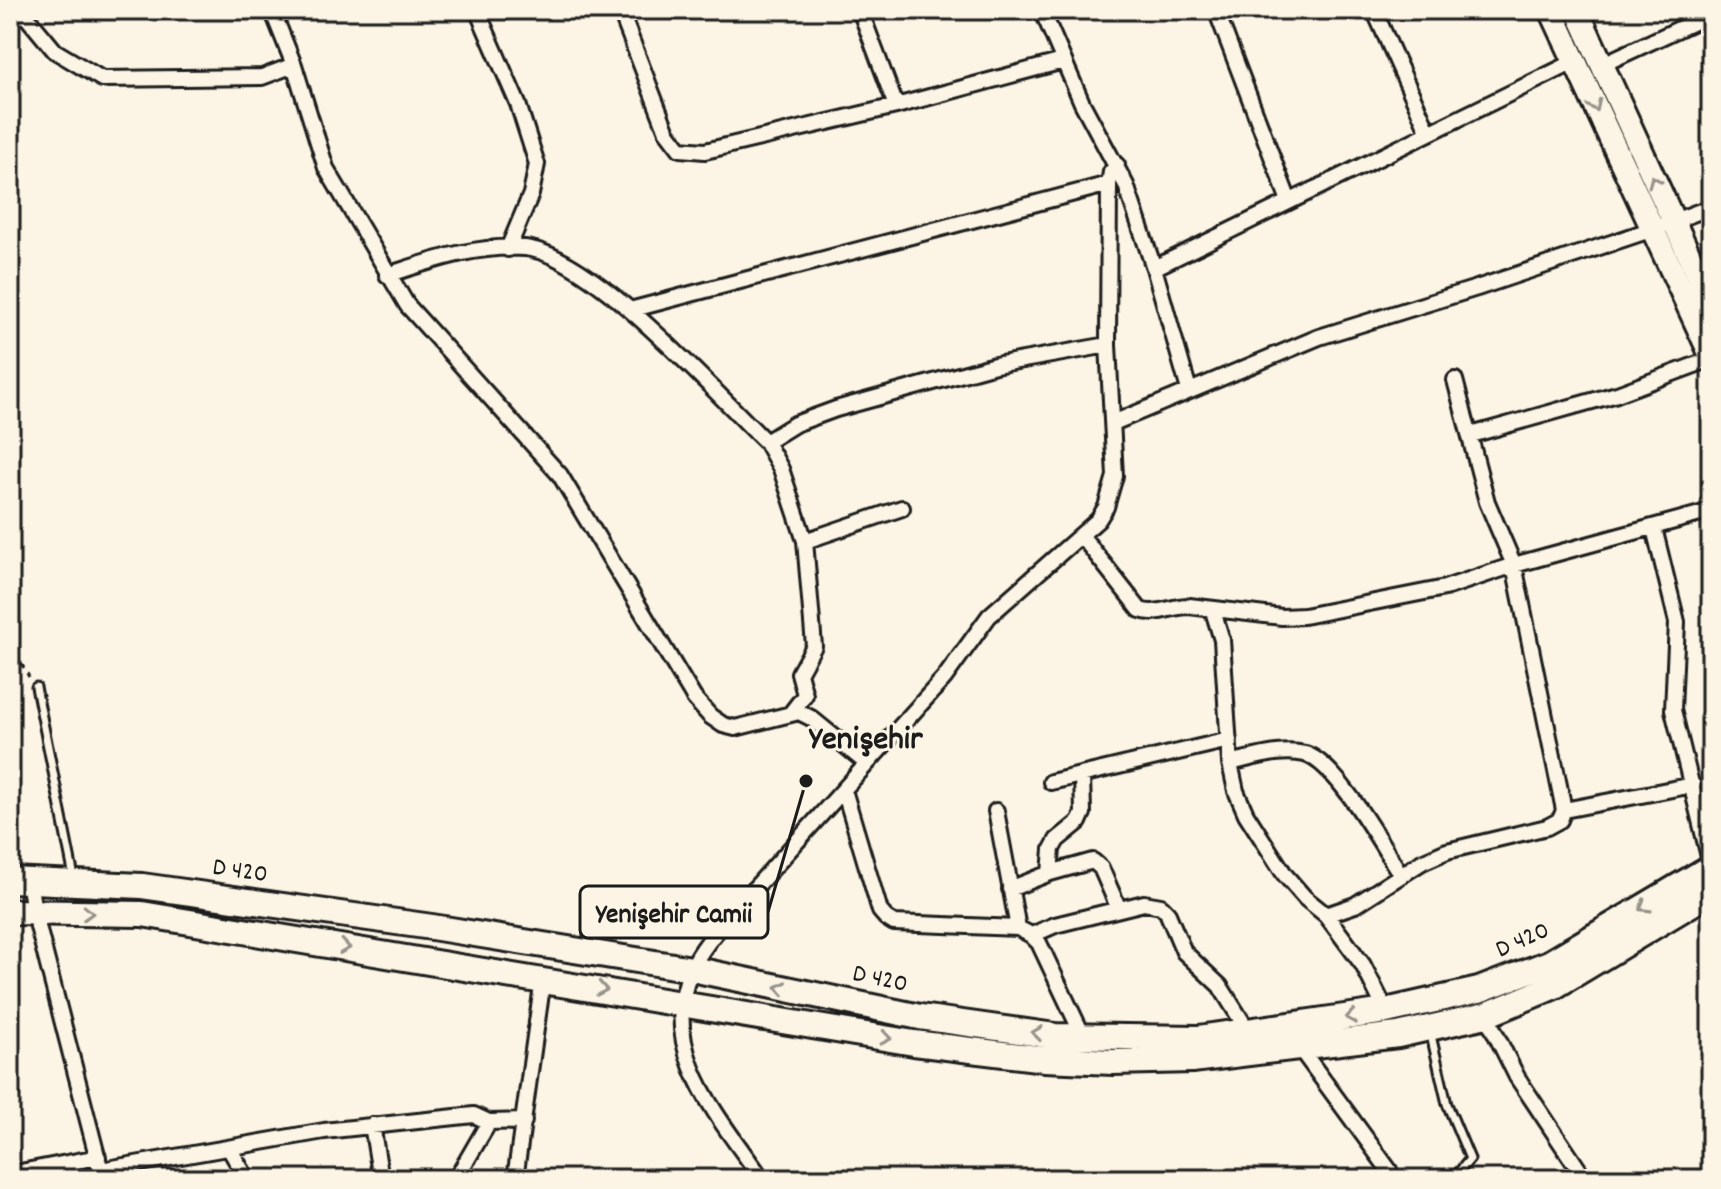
<svg xmlns="http://www.w3.org/2000/svg" width="1721" height="1189" font-family="Dekko,sans-serif">
<rect width="100%" height="100%" fill="#fcf5e5"/>
<filter id="ink" filterUnits="userSpaceOnUse"><feTurbulence type="fractalNoise" baseFrequency=".0125" numOctaves="2"/><feDisplacementMap in="SourceGraphic" scale="16" xChannelSelector="R" yChannelSelector="G"/><feConvolveMatrix kernelMatrix="1 2 1 2 8 2 1 2 1" color-interpolation-filters="sRGB"/></filter>
<g filter="url(#ink)">
<g fill="none" stroke-linecap="round" stroke-linejoin="round">
<!-- service casing -->
<g stroke="#1c1c1c" stroke-width="13">
<path id="service" d="M36,687L74,877
M1430,1031L1447,1104L1470,1159L1453,1179"/>
</g>
<!-- minor casing -->
<g stroke="#1c1c1c" stroke-width="20">
<path id="minor" d="M21,10L55,51L102,79L262,77L294,65
M272,10L294,65L326,168L407,305L560,475L694,698L710,716L723,725L735,728L799,712L811,718L865,762
M477,10L518,104L537,164L531,194L508,249
M620,10L667,132L680,149L705,151L896,106L1063,61
M860,10L896,106
M1042,10L1082,103L1126,185L1154,268L1189,390
M1216,10L1289,201
M1374,10L1429,133
M1601,65L1711,14
M1154,268L1574,62
M387,275C431,261 477,244 525,248C593,255 715,393 766,442L781,469L805,541L814,646L799,673L805,695L791,713
M630,310L1109,184
M1455,380L1487,502L1514,565L1564,810
M1113,423L1319,337L1477,288L1653,229L1711,207
M1471,435L1617,394L1711,359
M766,442L795,424L836,409L995,365L1108,345
M1654,528L1677,622L1673,710L1711,865
M1081,535L1140,610C1156,616 1172,606 1189,606L1282,617L1304,616L1445,588L1514,565L1711,511
M805,541L902,508
M1213,611L1222,640L1230,763L1236,791L1246,814L1285,875L1305,898L1326,915L1363,965L1386,1011
M1230,763C1253,758 1281,748 1305,754C1337,763 1382,846 1401,875
M1051,782L1229,740
M844,790L880,911L886,918L894,923L1018,928L1031,935L1039,943L1084,1038
M996,811L1018,928
M1050,873L1052,849L1057,840L1079,822L1083,813L1082,775
M29,881L34,911L103,1179
M1010,889L1050,873L1093,861L1101,868L1119,909
M1326,915L1355,905L1422,862L1447,851L1547,827L1560,820L1564,810L1693,785
M1032,935L1055,925L1144,903L1161,906L1167,912L1184,952L1220,986L1248,1031
M1486,1015L1517,1077L1585,1179
M1299,1047L1389,1170
M372,1125L381,1179
M229,1148L247,1179
M101,1170L324,1131L474,1115L489,1122L524,1121
M10,1174L98,1157
M456,1179L489,1122
M515,1179L543,979
M762,1179C719,1117 656,1049 692,968C701,949 715,933 728,918L945,677L989,616L1098,520L1106,507L1115,476L1108,345L1109,184L1111,172L1117,165"/>
</g>
<!-- secondary casing -->
<g stroke="#1c1c1c" stroke-width="28">
<path id="secondary" d="M1551,10L1711,355
M1577,10L1711,303"/>
</g>
<!-- trunk casing -->
<g stroke="#1c1c1c" stroke-width="30">
<path id="trunk" d="M10,880L142,886L432,927L692,969L920,1017L1055,1036L1199,1038L1386,1011L1479,990L1549,963L1711,867
M10,912L142,914L914,1043L1045,1059L1113,1062L1192,1060L1398,1035L1486,1015L1555,986L1711,892"/>
</g>
<!-- path -->
<path stroke="#1c1c1c" stroke-width="3" stroke-dasharray="8 6" stroke-linecap="butt" d="M10,652L17,656L29,677"/>
<!-- service -->
<use href="#service" stroke="#fcf5e5" stroke-width="7"/>
<!-- minor -->
<use href="#minor" stroke="#fcf5e5" stroke-width="14"/>
<!-- secondary -->
<use href="#secondary" stroke="#fcf5e5" stroke-width="22"/>
<!-- trunk -->
<use href="#trunk" stroke="#fcf5e5" stroke-width="24"/>
</g>
<!-- one-way arrows -->
<defs><path id="oneway-chevron" d="M-2-3.5L2.5 0L-2 3.5" fill="none" stroke-width="1.6" stroke-linecap="round" stroke-linejoin="round" transform="scale(2)"/></defs>
<g stroke="#97938b">
<use href="#oneway-chevron" transform="translate(1595 106) rotate(65)"/>
<use href="#oneway-chevron" transform="translate(1654 181) rotate(-114)"/>
<use href="#oneway-chevron" transform="translate(1644 907) rotate(149)"/>
<use href="#oneway-chevron" transform="translate(88 913) rotate(2)"/>
<use href="#oneway-chevron" transform="translate(345 947) rotate(9)"/>
<use href="#oneway-chevron" transform="translate(781 988) rotate(-168)"/>
<use href="#oneway-chevron" transform="translate(602 989) rotate(10)"/>
<use href="#oneway-chevron" transform="translate(1351 1017) rotate(171)"/>
<use href="#oneway-chevron" transform="translate(1037 1033) rotate(-172)"/>
<use href="#oneway-chevron" transform="translate(886 1038) rotate(10)"/>
</g>
</g>
<g text-anchor="middle" dominant-baseline="central" stroke-width="6" stroke-linejoin="round" paint-order="stroke">
<!-- street labels -->
<g font-size="26" fill="#1c1c1c" stroke="#fcf5e5">
<text transform="translate(240 872) rotate(8)">D 420</text>
<text transform="translate(1523 941) rotate(-24)">D 420</text>
<text transform="translate(880 980) rotate(12)">D 420</text>
</g>
<!-- district labels -->
<g font-size="34" font-weight="bold" fill="#1c1c1c" stroke="#fcf5e5">
<text x="866" y="741">Yenişehir</text>
</g>
</g>
<!-- callouts -->
<path fill="none" stroke="#1c1c1c" stroke-width="3" d="M806 781L768 912"/>
<circle fill="#1c1c1c" stroke="#fcf5e5" stroke-width="3" cx="806" cy="781" r="8"/>
<rect fill="#fcf5e5" stroke="#1c1c1c" stroke-width="3" x="580" y="886" width="188" height="52" rx="8"/>
<g font-size="28" text-anchor="middle" font-weight="bold" fill="#1c1c1c">
<text x="674" y="922">Yenişehir Camii</text>
</g>
<!-- margin -->
<rect width="1721" height="1189" fill="none" stroke="#fcf5e5" stroke-width="40"/>
<rect x="20" y="20" width="1681" height="1149" fill="none" stroke="#1c1c1c" stroke-width="3" filter="url(#ink)"/>
</svg>
